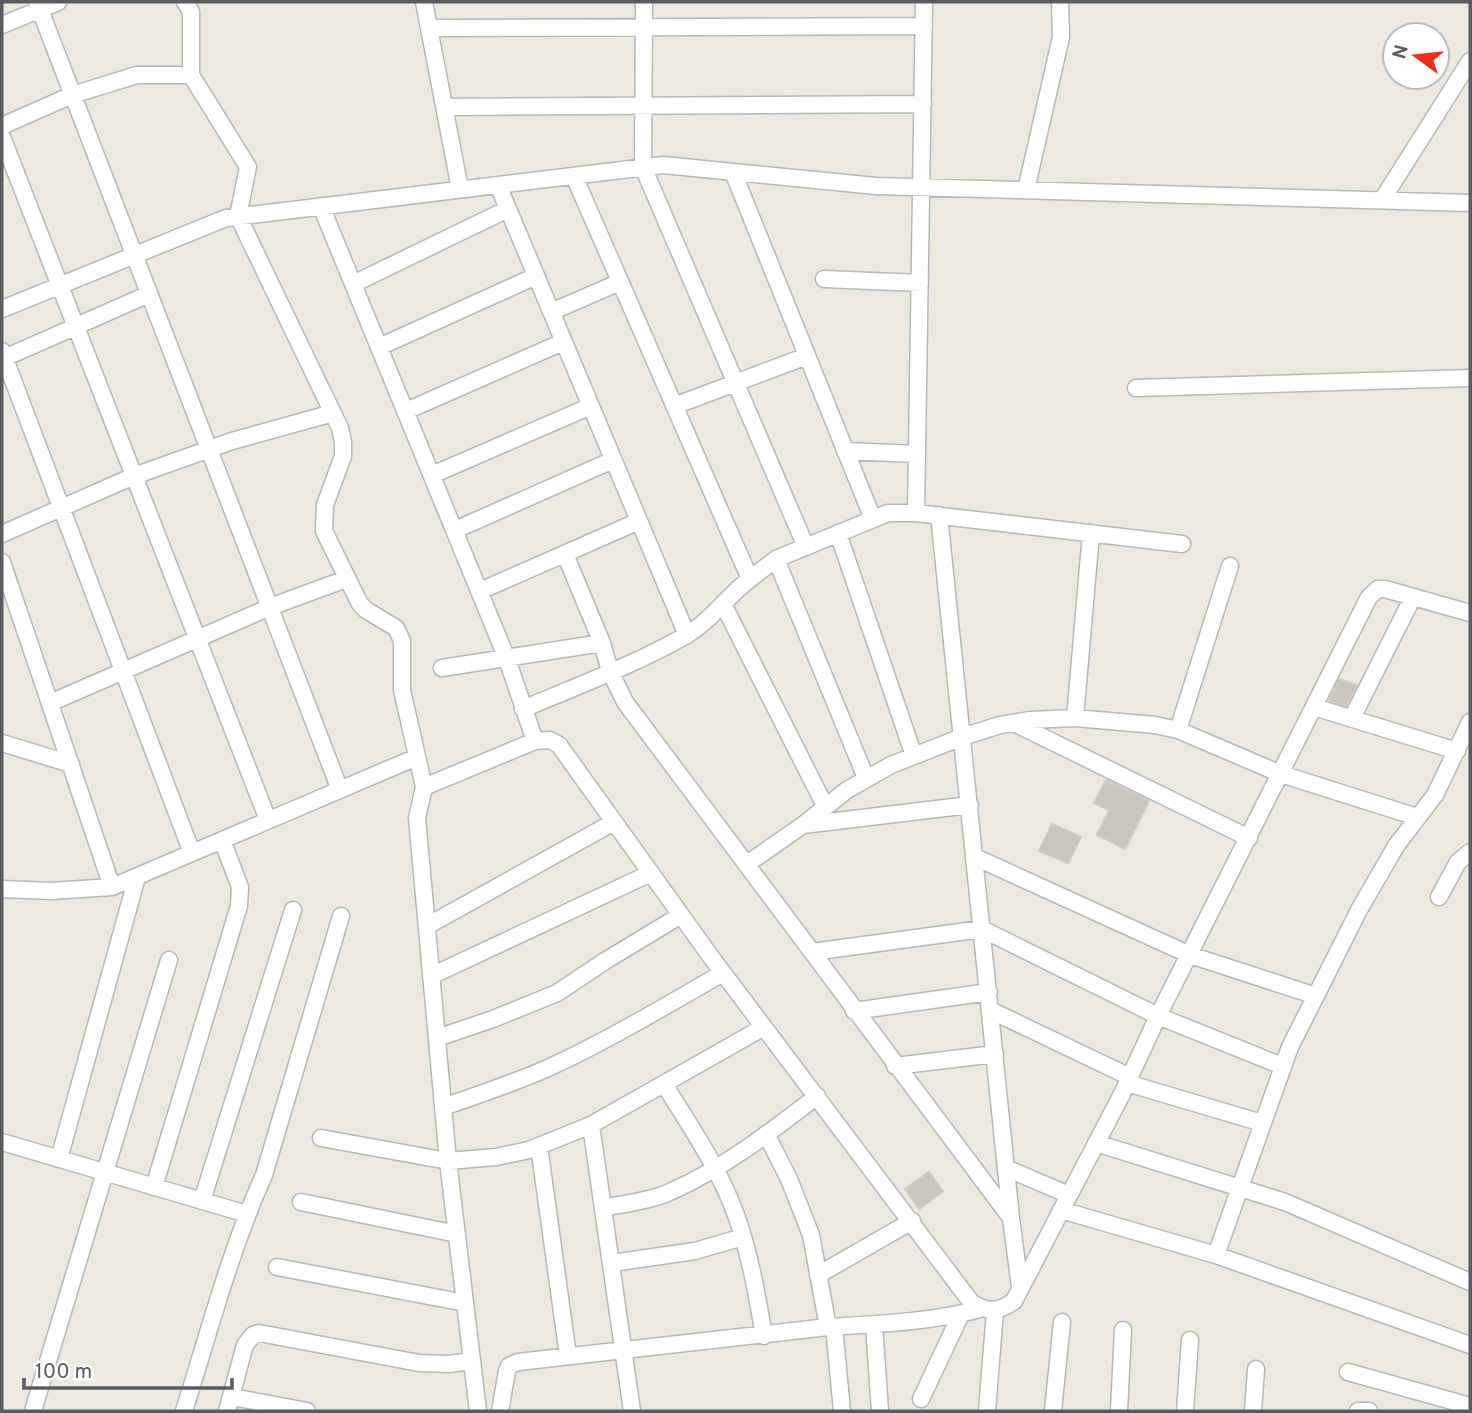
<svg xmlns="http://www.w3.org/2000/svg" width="1472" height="1413" font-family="Overpass,sans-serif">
<rect width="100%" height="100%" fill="#ece9de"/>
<!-- building -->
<path fill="#c9c5be" stroke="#d1cabd" stroke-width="2" d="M1339,679L1357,685L1346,706L1329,701Z
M1106,780L1149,801L1125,849L1097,835L1109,810L1094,803Z
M1052,824L1081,837L1068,863L1039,851Z
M929,1172L943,1191L919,1209L905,1189Z"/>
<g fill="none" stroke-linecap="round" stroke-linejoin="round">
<!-- minor casing -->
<g stroke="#b5b8bd" stroke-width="19">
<path id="minor" d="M37,2L340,790
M185,2L191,12V75L248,167L238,216L340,428L343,442V456L325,505L324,531L360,604L366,610L396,628L402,641V690L424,787L417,818L448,1161L478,1411
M424,2L460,189
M644,2L643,167L806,547
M2,25L58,2
M429,28L924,26
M444,107L923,104
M2,126L72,95L137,75H191
M2,137L268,820
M733,172L873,519
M574,176L750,579L776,559L888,513H916L1182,544
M498,185L687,635
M1026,190L1061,37L1060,2
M1382,200L1470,61
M321,206L507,659L535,741
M824,279L920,283
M353,284L508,209
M2,309L226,218L663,165L876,186L1470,203
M551,312L620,282
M379,347L536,276
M2,351L192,853
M2,359L149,294
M1136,388L1470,378
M674,406L807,356
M406,411L563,342
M845,451L917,454
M432,475L591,406
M916,513L924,2
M939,515L1011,1218L1020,1287
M455,530L613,460
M838,533L914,756
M2,534L134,476L232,441L333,413
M565,554L602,643L610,671L625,702L1011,1218
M776,559L866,778
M2,562L112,887
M480,591L639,521
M723,604L825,806
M442,668L602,643
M50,703L270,607L346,579
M1314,707L1457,751
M523,709C577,686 634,665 685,636C711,621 727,596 750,579
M1075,718L1091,533
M1352,718L1413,597
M1014,723L1249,838
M1178,730L1230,566
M2,743L71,764
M424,787L535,741L550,740L559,745L711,957L971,1302C987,1313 999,1312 1014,1301L1122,1094L1158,1016L1369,597L1378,589H1385L1470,613
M803,825L970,805
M975,857L1190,955L1316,996
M747,864L803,825L847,790L891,765L962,737L1000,725L1030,720L1075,718L1155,725L1178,730L1281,774L1417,817
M2,889L51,891L112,887L417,757
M1439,897L1458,862L1470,852
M427,926L614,822
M812,952L982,929L1158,1016L1282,1066
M431,976L651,873
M990,1010L1130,1077
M854,1011L989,992
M437,1038L493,1019L557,993L605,961L681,915
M895,1066L995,1054
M1127,1083L1262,1123
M664,1084C690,1126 719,1168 736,1215C750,1254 757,1295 764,1336
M443,1107C478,1095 514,1083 548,1068C609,1040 665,1006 723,973
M591,1125L632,1411
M766,1134L789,1179L811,1235L828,1327
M321,1138L448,1161L496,1157L529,1150L591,1125L764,1027
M2,1142L247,1214
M1096,1143L1285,1202L1470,1282
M539,1146L568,1356
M59,1159L137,877
M1006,1168L1069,1195
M154,1187L239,906L240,887L222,840
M202,1201L293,910
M301,1202L457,1234
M603,1208C626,1203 651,1201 672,1191C724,1168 772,1131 817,1096
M1061,1210L1216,1255L1470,1345
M1216,1255L1290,1047L1359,910L1396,846L1435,795L1470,722
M612,1263L695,1251L743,1237
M277,1267L465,1303
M818,1275L912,1221
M874,1325L880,1411
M834,1327L842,1411
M1348,1372L1470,1406
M232,1397L307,1411
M921,1399L961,1314
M33,1411L169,960
M184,1411C209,1332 230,1251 264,1175L341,916
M227,1411L245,1345L253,1335L259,1333L419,1363L449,1364L472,1361
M500,1411L507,1371L509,1366L518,1362L828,1327C879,1324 931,1322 980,1309
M987,1411L995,1311
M1053,1411L1062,1322
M1119,1411L1123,1330
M1185,1411L1190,1340
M1253,1411L1256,1369
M1358,1411H1369"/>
</g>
<!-- minor -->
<use href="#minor" stroke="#fff" stroke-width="16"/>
</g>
<!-- border -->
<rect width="1472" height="1413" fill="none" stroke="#585c61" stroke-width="7"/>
<!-- north arrow -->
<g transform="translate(1416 56) rotate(285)"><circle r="33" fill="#ffffff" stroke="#bcbec0" stroke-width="2"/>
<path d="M0-5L12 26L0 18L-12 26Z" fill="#f12d20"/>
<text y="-10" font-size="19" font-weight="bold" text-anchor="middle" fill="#585c61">N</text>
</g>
<!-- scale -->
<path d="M24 1378v10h208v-10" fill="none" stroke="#585c61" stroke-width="3.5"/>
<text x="35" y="1378" font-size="21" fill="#585c61" stroke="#ffffff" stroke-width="5" paint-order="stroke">100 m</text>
</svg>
